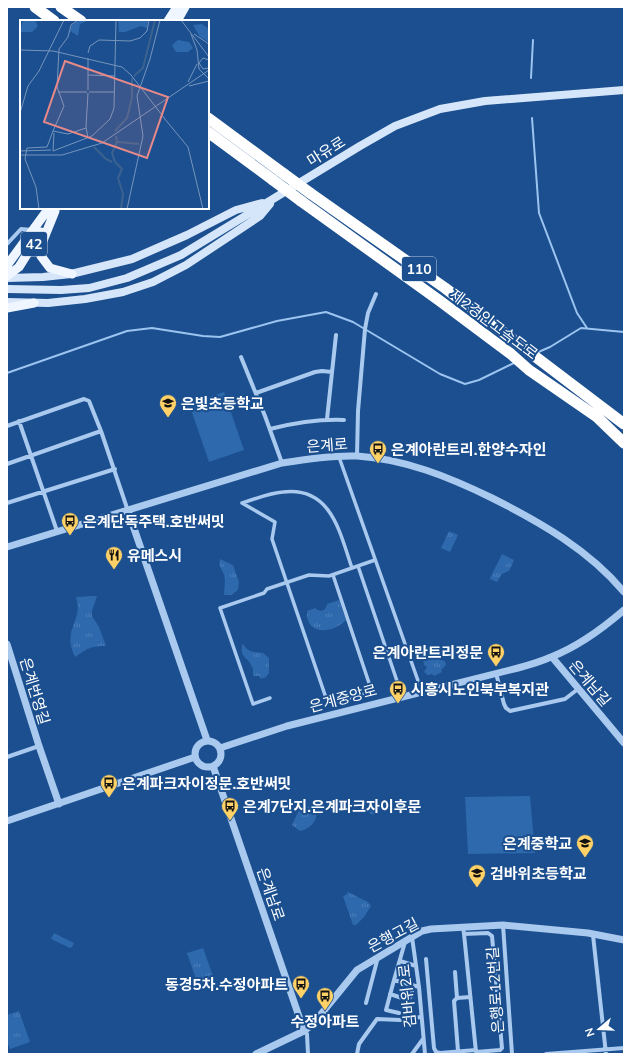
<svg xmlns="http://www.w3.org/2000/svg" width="631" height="1061" font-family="Mulish,'Noto Sans KR',sans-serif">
<defs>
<pattern id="park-tufts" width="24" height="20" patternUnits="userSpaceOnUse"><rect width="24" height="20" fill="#2e69ad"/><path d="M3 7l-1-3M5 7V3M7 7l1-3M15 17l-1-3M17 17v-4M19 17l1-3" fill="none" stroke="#4d80b9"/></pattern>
</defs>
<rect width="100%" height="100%" fill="#1b4f8f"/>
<!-- grass -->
<path fill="#2e69ad" d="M224,392L244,450L209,462L189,404Z
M530,796L535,853L468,854L465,797Z"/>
<!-- park -->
<path fill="url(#park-tufts)" d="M449,531L458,535L450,552L441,548Z
M502,554L514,560L509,571L502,574L497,582L490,579V578Z
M220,559L233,565L239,582L238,590L231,595H224C224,589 226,582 224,575C222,568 218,568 220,559Z
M97,596L92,611V616L99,627L106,646C91,646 88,648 75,657C61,629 84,621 76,597Z
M339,600L346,620C333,634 305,636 307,611L315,608C320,613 326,611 327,604Z
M243,644C248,653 255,652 263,653L269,658V673L266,677L261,679L259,676H254C252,673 254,670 252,667C249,657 238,658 243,644Z
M437,656L440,657V660L445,661L446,665L441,670L442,672L434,676L432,674L428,675L424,672L427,667L424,665L423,658L427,657L431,659Z
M376,798H379L377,815L370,814V810L373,809L370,800Z
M305,806L313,807C322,817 311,829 300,831L292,825L300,808L303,810Z
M348,892L368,902L371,906L364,917L356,925H353L343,896L346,895Z
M54,933L74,943L72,947L70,948L51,939Z
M203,948L213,976L197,982L187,953Z
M19,1011L30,1042L10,1049L7,1041V1015Z"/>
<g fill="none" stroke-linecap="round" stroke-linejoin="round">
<!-- stream -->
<path stroke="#9cc4f0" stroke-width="2" d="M531,78L533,40
M532,118L539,213L577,313L587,328
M536,353L550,347L581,328L624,332
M7,373L127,331L152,328L203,336L220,337L277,321L326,312L353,322L440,374L465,384L479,380L516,362"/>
<!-- pedestrian -->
<path stroke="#a9c9ee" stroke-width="3.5" d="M339,457L422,692
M242,503L275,522L272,539L325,695L328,699L334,702L372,692L333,575
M242,503C255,499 269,493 283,492C332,486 340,534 352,568
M358,566L397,681
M270,698L253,704L220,608L264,593L267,589L309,575L329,576L375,560"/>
<!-- minor -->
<path stroke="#a9c9ee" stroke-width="4" d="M7,244L21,229L32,230
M241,357L265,416L282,463
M256,393L315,372L322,371L332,372
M327,419L336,335
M19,421L57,531
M7,426L84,399L89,401L101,431L128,511
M270,429C294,423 319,419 344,420
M357,456L358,411L365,329L368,313L376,294
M7,464L101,431
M7,503L115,469
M496,673L504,704L506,708L510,711L565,699L578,689
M7,757L39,746
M503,925L512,1054
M463,927L464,934L476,1052L500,1050L502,1048L492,936L488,933L464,934
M593,935L606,1054
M412,937L419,987L425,1054
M426,959L434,1048L436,1052L440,1053L476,1050
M400,961L416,966
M455,972L457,998L470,997
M394,980L405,942
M390,994L408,1000L411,996L413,986
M457,998L454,1001L458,1051
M366,1003L378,957
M399,1013L386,1010L394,980L419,987
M304,1031L307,1034L308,1054
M357,1054L359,1044L377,1019L400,1020L421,1017
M412,1054L423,1039
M546,1054L624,1048"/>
<!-- tertiary -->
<path stroke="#a9c9ee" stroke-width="7" d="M128,511L207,740
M7,547L282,463C306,459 332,455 357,456C405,459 449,477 492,498C540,522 589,550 624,592
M7,644L39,746L59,804
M552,657L624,743
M195 754a13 13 0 1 1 26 0a13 13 0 1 1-26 0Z
M220,748L287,726L518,668C529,665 540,662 551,657C577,647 602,629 624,610
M213,766L304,1031
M7,821L195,757
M256,1054L304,1031L313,1024L357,970L422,931L431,929L503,925L588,933L624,940"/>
<!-- secondary -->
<path stroke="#d6e6fa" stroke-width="8" d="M7,278L43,277L71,274L132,259L187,235L236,210L262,203
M7,289L61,290L89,288L127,278L181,255L360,146L395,126L440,109L485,101L624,90
M7,302L48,303L85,299L123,292L153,282L186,265L260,216L270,204"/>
<!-- primary -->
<path stroke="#f0f6ff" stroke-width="9" d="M168,21L177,7
M177,21L185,7
M55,211L40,248L41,256L50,268L72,274
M7,268L8,264L49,208
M7,276L19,267L41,232
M7,308L34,303"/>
<!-- motorway -->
<path stroke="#fff" stroke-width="11" d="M35,7L54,21
M61,7L81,21
M208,118L284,174
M208,132L273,180
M310,193L445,288L624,424
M301,201L440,301L511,354L529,370L597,417L624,443"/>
<!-- motorway-bridge -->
<path stroke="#fff" stroke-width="11" d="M284,174L310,193
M273,180L301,201"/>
</g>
<!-- icons -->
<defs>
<g id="school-pin" transform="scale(0.9)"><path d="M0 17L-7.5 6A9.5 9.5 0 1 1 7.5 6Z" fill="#ffd166" stroke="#1b4f8f"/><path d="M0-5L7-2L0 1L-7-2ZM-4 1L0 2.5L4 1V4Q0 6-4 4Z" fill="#111"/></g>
<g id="bus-pin" transform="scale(0.9)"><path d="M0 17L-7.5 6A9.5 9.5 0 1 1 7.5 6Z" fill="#ffd166" stroke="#1b4f8f"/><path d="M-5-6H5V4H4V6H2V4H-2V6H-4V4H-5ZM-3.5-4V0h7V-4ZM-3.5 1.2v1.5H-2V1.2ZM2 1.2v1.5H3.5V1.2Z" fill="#111"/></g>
<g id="restaurant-pin" transform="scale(0.9)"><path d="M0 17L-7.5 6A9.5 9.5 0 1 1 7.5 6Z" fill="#ffd166" stroke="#1b4f8f"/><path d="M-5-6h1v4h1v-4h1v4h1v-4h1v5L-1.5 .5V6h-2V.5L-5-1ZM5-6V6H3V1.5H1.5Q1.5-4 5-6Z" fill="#111"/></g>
</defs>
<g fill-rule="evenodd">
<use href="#school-pin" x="168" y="403"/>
<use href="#bus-pin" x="378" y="449"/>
<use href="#bus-pin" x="70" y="521"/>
<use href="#restaurant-pin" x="114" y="555"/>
<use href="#bus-pin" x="496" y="652"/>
<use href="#bus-pin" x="398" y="689"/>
<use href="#bus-pin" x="109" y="783"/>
<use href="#bus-pin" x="230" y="806"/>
<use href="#school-pin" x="585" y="843"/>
<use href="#school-pin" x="477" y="873"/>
<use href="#bus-pin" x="301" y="984"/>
<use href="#bus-pin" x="325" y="996"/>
</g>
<g text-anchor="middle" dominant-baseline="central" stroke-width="4" stroke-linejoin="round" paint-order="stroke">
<!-- shield labels -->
<g fill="#1b4f8f" stroke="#bbcadd" stroke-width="1">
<rect x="21" y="232" width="26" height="24" rx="3"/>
<rect x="402" y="257" width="34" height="24" rx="3"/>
</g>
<g font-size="14" font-weight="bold" fill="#fff">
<text x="34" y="244">42</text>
<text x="419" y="269">110</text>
</g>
<!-- street labels -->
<g font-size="15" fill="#fff" stroke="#1b4f8f">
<text transform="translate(326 151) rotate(-32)">마유로</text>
<text transform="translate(494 324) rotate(37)">제2경인고속도로</text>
<text transform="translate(327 445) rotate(-4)">은계로</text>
<text transform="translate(590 683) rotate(50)">은계남길</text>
<text transform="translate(35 691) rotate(73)">은계번영길</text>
<text transform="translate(343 698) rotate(-15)">은계중앙로</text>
<text transform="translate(271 894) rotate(71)">은계남로</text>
<text transform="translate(393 935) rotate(-28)">은행고길</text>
<text transform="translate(495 990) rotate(-94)">은행로12번길</text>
<text transform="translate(407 996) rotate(-96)">검바위2로</text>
</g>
<!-- poi labels -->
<g font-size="15" font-weight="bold" fill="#fff" stroke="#1b4f8f" text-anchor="start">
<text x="181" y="403">은빛초등학교</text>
<text x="391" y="449">은계아란트리.한양수자인</text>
<text x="83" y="521">은계단독주택.호반써밋</text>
<text x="127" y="555">유메스시</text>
<text x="483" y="652" text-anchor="end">은계아란트리정문</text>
<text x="411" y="689">시흥시노인북부복지관</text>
<text x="122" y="783">은계파크자이정문.호반써밋</text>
<text x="243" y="806">은계7단지.은계파크자이후문</text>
<text x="572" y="843" text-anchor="end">은계중학교</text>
<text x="490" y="873">검바위초등학교</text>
<text x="288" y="984" text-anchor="end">동경5차.수정아파트</text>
<text x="325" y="1021" text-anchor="middle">수정아파트</text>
</g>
</g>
<!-- overview -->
<g transform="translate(20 20)">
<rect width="189" height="189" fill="#1b4f8f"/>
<path d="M182,4L189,9V22L180,17L173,5ZM158,20L169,22L173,28L168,32H156L152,25Z" fill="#2e69ad"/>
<path d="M3,0H15L18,6L12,12H0ZM59,0L67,1L60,4L58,16L50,11L52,5ZM98,0H128L127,8L121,6L105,12H99Z" fill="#2e69ad"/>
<path fill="none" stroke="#3c6290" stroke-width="2" d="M114,56L123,48L135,0M95,111L107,98L112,78V58M96,116L97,122L92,133L95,142L102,149L98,158L103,174L101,189M98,122L119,124M74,127L86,139L92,142"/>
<path fill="none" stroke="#7695bc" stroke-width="1" d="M161,0L189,37M171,14L177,30L179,49L189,59M174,14L189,24M0,30L33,31L102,47L111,55L145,99M68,33L70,26L79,20L110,21L120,18L127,11L129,0M68,38V70M189,40L183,38L179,43L183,49L189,48M68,55L95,56M168,62L177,44M169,66L189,61M38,72H67M69,72H94M68,73L66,107L68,118M0,93L8,66L19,51L44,0M144,98L168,127L183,189M33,111L44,86L37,67L39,29L48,17L51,5L58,0M34,113L33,131L72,116L90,99L94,88L96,0M0,131L31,130M0,135H42L82,123L189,50M19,189L16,167L5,139L7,128L27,127L33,111L48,114L66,108M107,189L123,116L117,76L130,39L140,0"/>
<path fill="#e88989" fill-opacity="0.15" stroke="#e88989" stroke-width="2" d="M45,41L148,77L127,138L24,102Z"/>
<rect width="189" height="189" fill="none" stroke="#fff" stroke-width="2"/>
</g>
<!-- border -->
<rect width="631" height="1061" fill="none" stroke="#ffffff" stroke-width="16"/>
<!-- north arrow -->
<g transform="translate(599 1029) rotate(251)" stroke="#1b4f8f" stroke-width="3" paint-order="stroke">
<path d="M0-3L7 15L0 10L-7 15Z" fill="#ffffff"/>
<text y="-6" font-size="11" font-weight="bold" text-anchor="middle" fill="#ffffff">N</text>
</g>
</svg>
